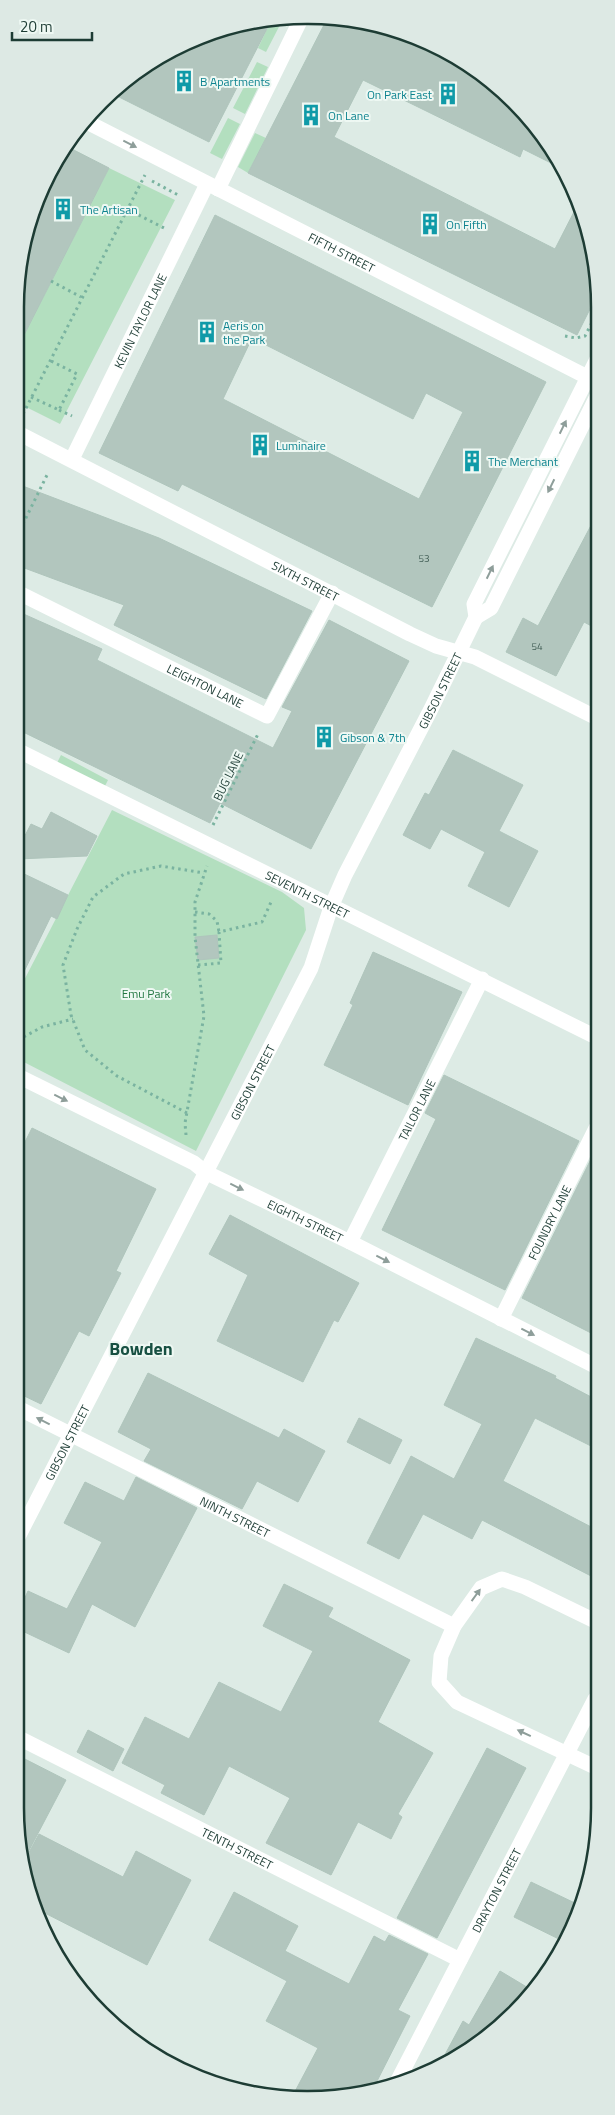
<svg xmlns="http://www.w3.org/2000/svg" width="615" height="2115" font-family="'Titillium Web',sans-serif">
<rect width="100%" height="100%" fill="#ddebe5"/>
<!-- green -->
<path fill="#b3dfbf" d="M271,21H282L266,52L258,48Z
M257,62L268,67L245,114L233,108Z
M228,118L240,124L222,159L210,153Z
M255,133L266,138L248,173L238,167Z
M109,168L175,200L60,424L20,404V343Z
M61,755L108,780L104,788L57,763Z
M112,810L282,892L304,908L306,930L196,1151L18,1059V992Z"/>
<!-- building -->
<path fill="#b2c6be" stroke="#afc5bc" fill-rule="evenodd" d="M250,21H271L209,142L115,95L145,64Z
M326,21H364L437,45L515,101L563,169L523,149L520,157L363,80L334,137L555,249L578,204L598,270V286L597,295L577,335L248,173Z
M64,145L109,168L20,343L21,251Z
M215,215L546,382L432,607L182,484L178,491L99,453ZM252,338L413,419L426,393L463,412L419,499L223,399Z
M20,485L159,538L312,611L266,699L114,625L124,605L19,566Z
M597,514V629L584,622L556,676L506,652L523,618L538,626Z
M19,612L102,649L97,660L273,748L292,711L282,707L329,620L409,661L311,849L220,803L210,823L19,730Z
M453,750L523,785L499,831L538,851L509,907L468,886L485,852L441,829L430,849L403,835L425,793L429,795Z
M51,812L97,836L87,856L18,859V849L31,824L42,829Z
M18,871L68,895L57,919L51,916L18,984Z
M217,935L219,958L198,960L195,937Z
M373,952L462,992L408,1105L324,1065L353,1005L350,1003Z
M444,1075L579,1141L505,1290L382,1230L436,1119L425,1113Z
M32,1128L156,1189L116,1271L121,1273L89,1336L79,1331L41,1404L16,1392L17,1158Z
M596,1149L595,1335L522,1298Z
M230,1215L359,1283L338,1322L334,1320L303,1382L217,1341L248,1275L209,1254Z
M476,1338L556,1376L555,1378L595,1399V1448L535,1418L503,1481L595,1529V1578L482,1520L472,1539L423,1514L399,1559L367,1543L411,1456L454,1479L482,1424L444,1405Z
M148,1373L279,1438L284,1429L325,1451L298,1502L257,1481L242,1509L144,1461L151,1449L118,1432Z
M359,1418L402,1440L390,1464L347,1442Z
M136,1477L197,1508L135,1627L92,1604L69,1653L16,1628V1617L28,1591L67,1609L102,1542L64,1523L85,1482L124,1501Z
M284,1584L333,1608L328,1617L410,1660L378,1722L433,1753L398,1814L402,1817L391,1839L358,1822L331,1875L266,1843L290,1798L229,1766L204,1815L161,1793L165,1785L122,1763L145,1717L189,1739L219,1682L281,1712L313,1651L263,1626Z
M88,1730L124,1749L113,1771L77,1752Z
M487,1748L526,1768L437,1938L397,1918Z
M15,1754L66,1780L25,1858L15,1808Z
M39,1834L123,1877L136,1851L191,1880L147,1965L35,1908L25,1860Z
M531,1882L579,1905L565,1942L514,1917Z
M234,1892L298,1926L285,1951L349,1984L374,1936L385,1942L389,1935L428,1954L398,2010L410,2016L372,2091L291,2099L318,2048L266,2021L287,1981L209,1940Z
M500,1971L530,1989L486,2039L441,2062L463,2021L469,2025Z"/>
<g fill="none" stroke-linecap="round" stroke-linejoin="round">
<!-- path -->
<path stroke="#7ab3a0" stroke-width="3" stroke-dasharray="2.5 4" stroke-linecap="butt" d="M152,181L180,196
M127,209L164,228
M51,281L81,297
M591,326L597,329
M565,336L576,338L585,336L597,313
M31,397L59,410L77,374L49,360
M59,410L72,416
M23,414L145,175
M20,530L48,473
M213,825L258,734
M195,912L209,914L217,921L219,932
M198,965L221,963L219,932L262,922L272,900
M18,1040L42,1027L73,1019
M187,1113L117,1076L85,1050L71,1015L63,965L77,929L93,897L124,874L161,866L204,873
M186,1135L185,1123L204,1016L195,937V902L207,866"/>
<!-- minor -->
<g stroke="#fff" stroke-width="15">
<path id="s1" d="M87,122L597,382"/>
<path d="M218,189L300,21"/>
<path id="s2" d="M20,434L410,634L436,646L475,657L597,718"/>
<path id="s3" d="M72,459L207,184"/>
<path id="s4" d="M19,593L267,716L332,593"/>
<path d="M476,617L491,608L597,396"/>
<path id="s5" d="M19,751L596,1037"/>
<path id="s6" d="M18,1076L194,1163L205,1172L350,1242L595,1366"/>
<path id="s7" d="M350,1242L482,979"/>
<path id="s8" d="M501,1319L596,1128"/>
<path id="s9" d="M16,1407L454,1626"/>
<path id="s10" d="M16,1541L311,968L331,907L345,875L430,711L476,617L474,604L597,359"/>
<path id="s11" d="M15,1736L460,1960"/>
<path d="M595,1767L457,1702L439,1682L441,1656L454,1626L481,1588L502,1579L525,1587L595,1621"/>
<path id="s12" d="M396,2084L595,1699"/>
</g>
</g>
<!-- one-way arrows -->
<defs><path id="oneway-solid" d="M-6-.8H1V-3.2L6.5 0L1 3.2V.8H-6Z" transform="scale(1.25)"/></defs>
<g fill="#8e9e9a">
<use href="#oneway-solid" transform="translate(130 144) rotate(27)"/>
<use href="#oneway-solid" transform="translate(563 427) rotate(-64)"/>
<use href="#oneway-solid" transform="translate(551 486) rotate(116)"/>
<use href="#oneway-solid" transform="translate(490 572) rotate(-64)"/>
<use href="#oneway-solid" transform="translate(61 1098) rotate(26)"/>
<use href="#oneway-solid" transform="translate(237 1187) rotate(26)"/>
<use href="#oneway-solid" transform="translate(383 1259) rotate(27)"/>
<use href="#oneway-solid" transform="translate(528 1332) rotate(27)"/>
<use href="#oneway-solid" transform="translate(43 1421) rotate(-153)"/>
<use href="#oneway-solid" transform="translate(476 1595) rotate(-54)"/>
<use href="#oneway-solid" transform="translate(524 1733) rotate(-155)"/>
</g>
<!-- icons -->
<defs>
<g id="building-bare" transform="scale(1.725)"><path d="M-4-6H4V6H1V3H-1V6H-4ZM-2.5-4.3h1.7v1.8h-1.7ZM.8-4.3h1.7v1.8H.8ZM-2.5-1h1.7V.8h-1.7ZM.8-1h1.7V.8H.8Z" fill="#0f9aa8" stroke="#eef8f3" stroke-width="2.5" paint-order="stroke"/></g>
</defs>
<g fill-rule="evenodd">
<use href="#building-bare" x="184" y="81"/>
<use href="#building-bare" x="448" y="94"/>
<use href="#building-bare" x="311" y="115"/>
<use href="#building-bare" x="63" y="209"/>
<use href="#building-bare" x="430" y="224"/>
<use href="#building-bare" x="207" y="332"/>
<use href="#building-bare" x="260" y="445"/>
<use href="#building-bare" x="472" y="461"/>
<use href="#building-bare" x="324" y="737"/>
</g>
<g text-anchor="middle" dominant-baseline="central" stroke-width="4" stroke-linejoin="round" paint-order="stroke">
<!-- number labels -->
<g font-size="10" fill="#425e56">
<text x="424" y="558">53</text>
<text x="537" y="646">54</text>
</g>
<!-- culture labels -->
<g font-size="12" fill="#0d838f" stroke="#eef8f3" text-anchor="start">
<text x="200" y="81">B Apartments</text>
<text x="432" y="94" text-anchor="end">On Park East</text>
<text x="328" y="115">On Lane</text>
<text x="80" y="209">The Artisan</text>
<text x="446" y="224">On Fifth</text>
<text x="223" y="325">Aeris on<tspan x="223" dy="14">the Park</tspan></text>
<text x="276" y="445">Luminaire</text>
<text x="488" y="461">The Merchant</text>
<text x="340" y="737">Gibson &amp; 7th</text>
</g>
<!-- street labels -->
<g font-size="12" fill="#1d3c34" stroke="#eef8f3">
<text stroke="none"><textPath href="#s1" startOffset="286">FIFTH STREET</textPath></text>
<text stroke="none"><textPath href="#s3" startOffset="154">KEVIN TAYLOR LANE</textPath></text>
<text stroke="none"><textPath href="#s2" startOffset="321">SIXTH STREET</textPath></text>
<text stroke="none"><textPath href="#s4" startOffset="208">LEIGHTON LANE</textPath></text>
<text stroke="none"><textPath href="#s10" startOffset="951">GIBSON STREET</textPath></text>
<text transform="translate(228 776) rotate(-64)">BUG LANE</text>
<text stroke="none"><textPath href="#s5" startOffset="322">SEVENTH STREET</textPath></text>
<text stroke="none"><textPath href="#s10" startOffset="516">GIBSON STREET</textPath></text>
<text stroke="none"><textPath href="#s7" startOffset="148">TAILOR LANE</textPath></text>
<text stroke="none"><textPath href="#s6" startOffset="322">EIGHTH STREET</textPath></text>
<text stroke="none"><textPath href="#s8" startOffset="108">FOUNDRY LANE</textPath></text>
<text stroke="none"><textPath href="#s10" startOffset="111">GIBSON STREET</textPath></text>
<text stroke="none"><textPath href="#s9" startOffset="245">NINTH STREET</textPath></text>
<text stroke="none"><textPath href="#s11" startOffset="249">TENTH STREET</textPath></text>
<text stroke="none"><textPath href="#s12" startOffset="218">DRAYTON STREET</textPath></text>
</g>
<!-- park labels -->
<g font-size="12" fill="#237843" stroke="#eef8f3">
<text x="146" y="993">Emu Park</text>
</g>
<!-- district labels -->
<g font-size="18" font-weight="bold" fill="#175042" stroke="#eef8f3">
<text x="141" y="1348">Bowden</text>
</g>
</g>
<!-- crop -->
<path d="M0 0H615V2115H0ZM307 24H308A283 283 0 0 1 591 307V1808A283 283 0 0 1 308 2091H307A283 283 0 0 1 24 1808V307A283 283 0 0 1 307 24Z" fill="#dde9e4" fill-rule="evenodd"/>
<path fill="none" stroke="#1d3c34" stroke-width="2.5" d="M307 24H308A283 283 0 0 1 591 307V1808A283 283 0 0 1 308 2091H307A283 283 0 0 1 24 1808V307A283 283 0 0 1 307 24Z"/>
<!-- scale -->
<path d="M12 32v8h80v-8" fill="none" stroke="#1d3c34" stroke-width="2.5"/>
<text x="20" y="32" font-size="15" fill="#1d3c34" stroke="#eef8f3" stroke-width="4" paint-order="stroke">20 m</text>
</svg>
